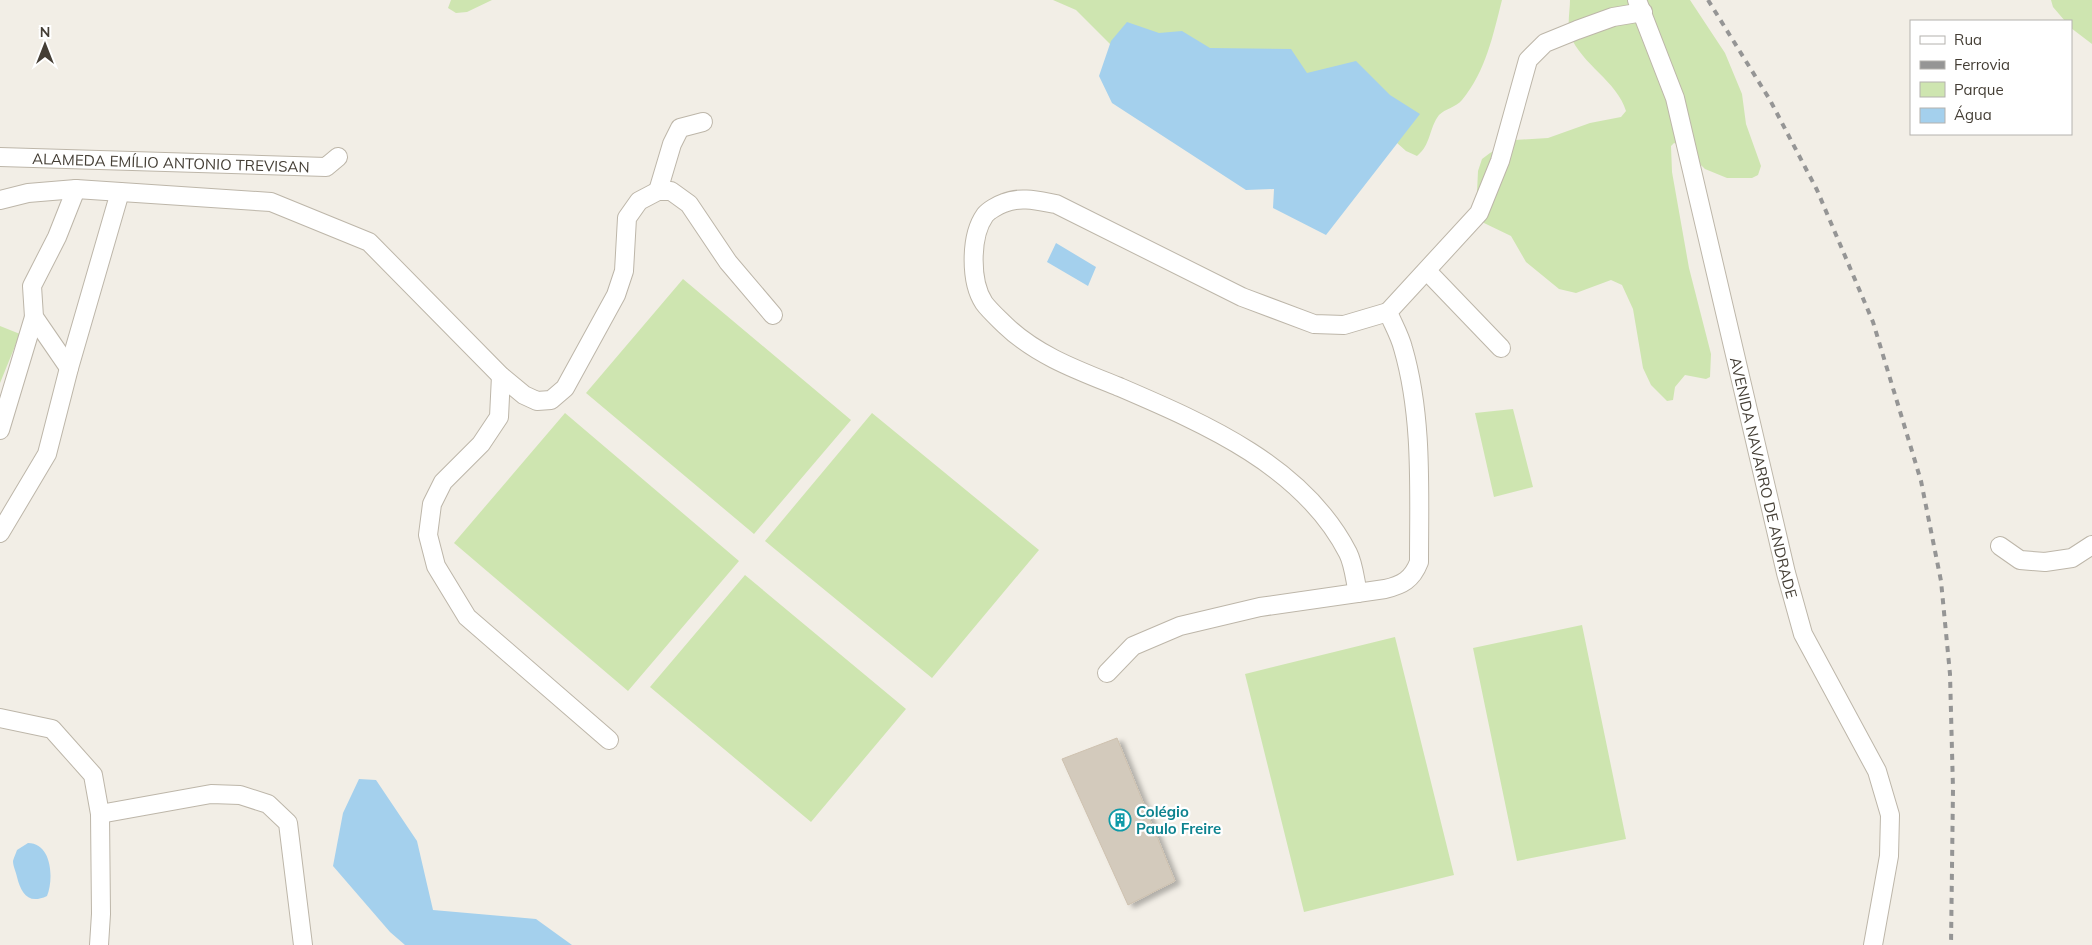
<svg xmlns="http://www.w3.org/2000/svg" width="2092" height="945" font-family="Mulish,sans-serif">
<defs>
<filter id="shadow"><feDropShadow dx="5.5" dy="3" stdDeviation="2.5" flood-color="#0004"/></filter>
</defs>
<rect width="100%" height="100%" fill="#f2eee6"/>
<!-- green -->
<path fill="#cee5b0" d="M451,0H492L467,12L456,13L448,8Z
M1053,0H1502C1493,35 1486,71 1462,100C1456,107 1445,109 1439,115C1429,128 1431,145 1417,156L1406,151L1376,124L1116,50L1076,10Z
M1570,0H1690L1725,53L1742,94L1746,124L1761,166L1758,175L1752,178H1727L1705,169L1680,145L1674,143L1671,146L1672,172L1689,268L1711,354L1710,377L1706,379L1685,375L1675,387L1673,400L1667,401L1651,385L1643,368L1633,309L1622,285L1611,280L1576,293L1559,289L1526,262L1511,236L1484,223L1476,214L1478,171L1482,159L1490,153L1515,140L1548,138L1590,123L1621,117L1626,111C1617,81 1582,65 1570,35C1567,26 1570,10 1570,0Z
M2051,0H2092V44L2071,28V21H2065L2053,7Z
M683,279L851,420L754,534L586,393Z
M0,326L20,334L0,383Z
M1513,409L1533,487L1494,497L1475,413Z
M565,413L739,561L628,691L454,543Z
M872,413L1039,550L932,678L765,541Z
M745,575L906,709L811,822L650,687Z
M1582,625L1626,839L1517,861L1473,648Z
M1395,637L1454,875L1304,912L1245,674Z"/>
<!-- water -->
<path fill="#a4d0ed" d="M1127,22L1159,33L1182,31L1210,48L1291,49L1307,73L1356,61L1390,95L1420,114L1326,235L1273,208L1274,189L1246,190L1112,103L1099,76L1111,41Z
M1056,243L1096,267L1088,286L1047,262Z
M359,779L376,780L417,841L433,910L536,919L572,945H405L390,932L333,866L343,813Z
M28,843C52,843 54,879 47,896C28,905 21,893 17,877C16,872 13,866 13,861C14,857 16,853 17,850Z"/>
<!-- building -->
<path fill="#d3cabc" stroke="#cec1af" filter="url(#shadow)" d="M1117,738L1175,881L1128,905L1062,759Z"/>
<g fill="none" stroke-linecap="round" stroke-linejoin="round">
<!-- minor casing -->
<g stroke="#bdb6a9" stroke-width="20">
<g id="minor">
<path id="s1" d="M1637,0L1675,98L1786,573L1803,634L1877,771L1890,815L1889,856L1873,945"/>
<path id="s2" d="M0,157L326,167L338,157"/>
<path d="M658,191L672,144L680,128L703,122"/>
<path d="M0,200L28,193L76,189L271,202L369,242L501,376L524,395L537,401L551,400L565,388L616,295L624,271L627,218L639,201L658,191H671L689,204L728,262L773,315"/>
<path d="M1427,271L1501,348"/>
<path d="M69,368L34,317L32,286L57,237L76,189"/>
<path d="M501,376L499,417L481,444L443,482L432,504L428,535L436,566L467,617L609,740"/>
<path d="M0,430L34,317"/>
<path d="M0,533L47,454L69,368L120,192"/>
<path d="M2000,546L2020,560L2045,562L2072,558L2092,545"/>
<path d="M1358,593C1355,581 1354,565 1348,553C1303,465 1203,423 1117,386C1077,370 1036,355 1005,325C998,318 989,310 984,303C970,282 970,236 985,215C988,211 998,205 1004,203C1020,196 1039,201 1056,204L1242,297L1314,324L1344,325L1388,312"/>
<path d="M1107,673L1133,646L1180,626L1260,607L1385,589C1402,585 1412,580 1419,562C1419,491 1423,417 1403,348C1400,336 1393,324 1388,312L1479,213L1500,161L1528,60L1545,43L1577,30L1613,17L1643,12"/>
<path d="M0,718L52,729L93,775L100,814L101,914L99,945"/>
<path d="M100,814L211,794L240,795L268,804L288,823L303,945"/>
</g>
</g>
<!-- minor -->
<use href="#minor" stroke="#fff" stroke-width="18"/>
<!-- rail -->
<path stroke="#959595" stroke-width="4" stroke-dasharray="6 6" stroke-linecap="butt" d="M1708,0L1770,100L1817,190L1873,322L1921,481L1941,581L1950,674L1953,789L1951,945"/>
</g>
<!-- icons -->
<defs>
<g id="building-ring" transform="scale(1.125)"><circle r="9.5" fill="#fff" stroke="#0f9aa8" stroke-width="1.5"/><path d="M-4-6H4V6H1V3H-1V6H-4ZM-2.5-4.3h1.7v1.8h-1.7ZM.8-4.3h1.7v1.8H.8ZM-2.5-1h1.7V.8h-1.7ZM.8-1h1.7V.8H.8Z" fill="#0f9aa8"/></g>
</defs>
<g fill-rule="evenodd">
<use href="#building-ring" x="1120" y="820"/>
</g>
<g text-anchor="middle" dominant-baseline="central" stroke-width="4.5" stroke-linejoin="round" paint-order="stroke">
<!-- street labels -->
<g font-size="15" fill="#443e35" stroke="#fff">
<text stroke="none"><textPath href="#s2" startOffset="171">ALAMEDA EMÍLIO ANTONIO TREVISAN</textPath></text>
<text stroke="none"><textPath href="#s1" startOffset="495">AVENIDA NAVARRO DE ANDRADE</textPath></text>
</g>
<!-- culture labels -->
<g font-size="15" font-weight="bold" fill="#0d838f" stroke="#fff" text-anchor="start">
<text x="1136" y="811">Colégio<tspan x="1136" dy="17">Paulo Freire</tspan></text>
</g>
</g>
<!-- legend -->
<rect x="1910" y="20" width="162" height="115" fill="#ffffff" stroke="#b4b2ae"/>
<rect x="1920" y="36" width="25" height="8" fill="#ffffff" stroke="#b4b2ae"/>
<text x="1954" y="45" font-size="15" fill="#443e35">Rua</text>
<rect x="1920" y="61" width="25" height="8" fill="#959595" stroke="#b4b2ae"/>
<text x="1954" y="70" font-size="15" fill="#443e35">Ferrovia</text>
<rect x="1920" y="82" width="25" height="15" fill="#cee5b0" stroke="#b4b2ae"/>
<text x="1954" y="95" font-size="15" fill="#443e35">Parque</text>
<rect x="1920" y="108" width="25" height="15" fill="#a4d0ed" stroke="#b4b2ae"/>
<text x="1954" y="120" font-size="15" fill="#443e35">Água</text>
<!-- north arrow -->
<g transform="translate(45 45)" stroke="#ffffff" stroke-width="4" paint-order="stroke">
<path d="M0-4L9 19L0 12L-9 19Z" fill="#443e35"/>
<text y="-8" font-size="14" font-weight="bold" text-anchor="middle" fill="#443e35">N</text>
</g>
</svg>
